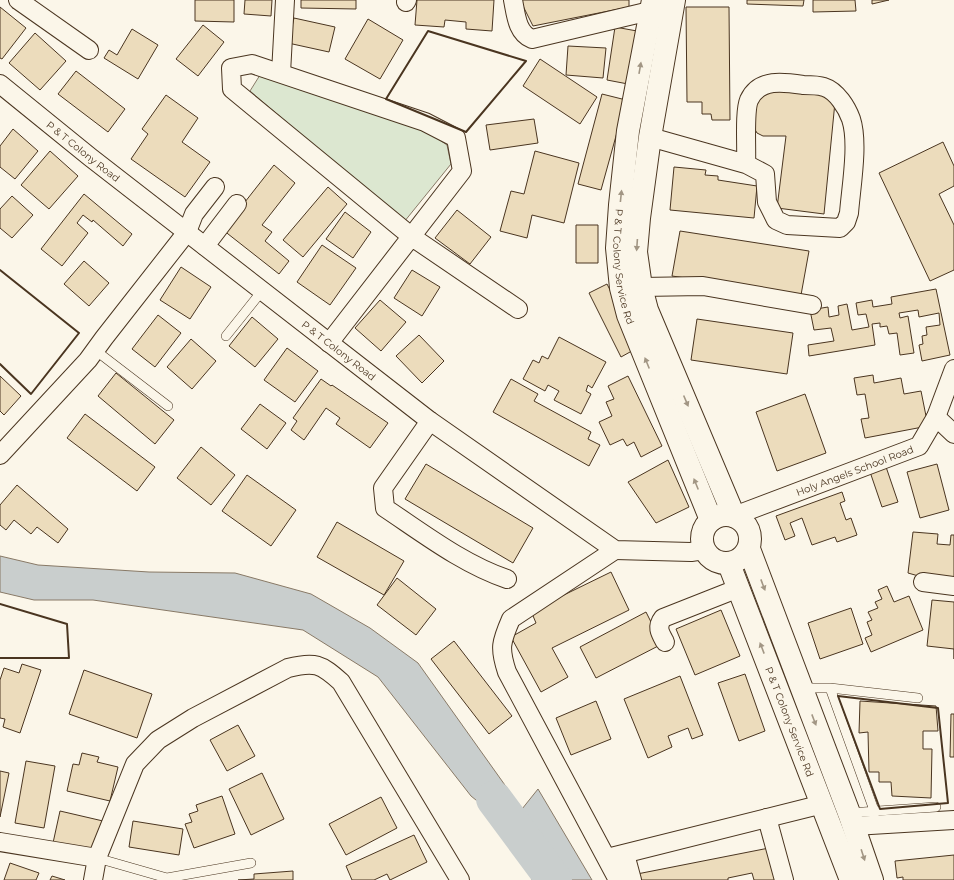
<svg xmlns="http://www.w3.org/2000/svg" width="954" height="880" font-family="Montserrat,sans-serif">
<rect width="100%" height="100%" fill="#fbf6e9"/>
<!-- green -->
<path fill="#dce7d0" stroke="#887966" d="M260,75L425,130L447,145L451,164L404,222L250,91Z"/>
<!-- water -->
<path fill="#c9cecd" stroke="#887966" d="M0,556L38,565L149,572L235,573L311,594L370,628L418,663L522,809L538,789L592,880H532L529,843L471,796L378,677L303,630L93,600H34L0,592Z"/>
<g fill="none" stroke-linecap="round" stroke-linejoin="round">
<!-- river -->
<path stroke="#c9cecd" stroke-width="36" d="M494,799L554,880"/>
</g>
<!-- building -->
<path fill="#ecdcbc" stroke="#4a3520" d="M195,0H234V22L195,21Z
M245,0H272L271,16L244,14Z
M301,0H356V9L301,8Z
M417,0H494L492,31L466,29V22L445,20L444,27L415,25Z
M520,0H629V7L533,26Z
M747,0H804L803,6L747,4Z
M813,0H855L856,11L813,12Z
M872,0H889L872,4Z
M0,7L26,28L2,59L0,58Z
M686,7H729L730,120H712L711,114H702V102H687Z
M294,18L335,27L329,52L288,43Z
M368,19L403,40L380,79L345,59Z
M203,25L224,42L198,76L176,59Z
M615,27L637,31L628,84L607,80Z
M132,29L158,45L138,79L104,58L109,50L117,55Z
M35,33L66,61L40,90L9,63Z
M568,46L606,48L603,78L566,75Z
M540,59L597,97L580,124L523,86Z
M76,71L125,109L108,132L58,94Z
M767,90L829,95L835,102L824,214L777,208L786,136H763L757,133L753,126L758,94Z
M602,94L626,100L601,190L578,184Z
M166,95L198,118L182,142L210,162L185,197L131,159L148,134L142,129Z
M534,119L538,143L490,150L486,125Z
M13,129L38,151L15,179L0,167V146Z
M943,142L954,166V186L939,194L954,225V270L930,281L879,173Z
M50,151L78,176L49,209L21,185Z
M535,151L579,163L564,223L532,215L527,238L500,231L511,191L524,194Z
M274,165L295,183L262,225L272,232L265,241L289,261L279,274L223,230Z
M674,167L706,170L705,175L718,176V180L757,186L754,218L670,210Z
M328,187L347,204L303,257L283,240Z
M84,194L132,234L123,246L93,220L92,222L83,215L77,223L88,233L62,266L41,249Z
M12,196L33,215L12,238L0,228V209Z
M457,210L491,237L470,264L435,238Z
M345,212L371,232L353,258L326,239Z
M576,225H598V263H576Z
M680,231L809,251L801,295L672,276Z
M322,245L356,268L330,305L297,282Z
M84,261L109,283L89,306L64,284Z
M181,267L211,287L190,319L160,300Z
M412,270L440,287L422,316L394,298Z
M607,284L639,347L621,357L589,293Z
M936,289L950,355L922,361L919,345L923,344L922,336L927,335L926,327L940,325L939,313L919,317L918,310L899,313L900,318L908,316L914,353L900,355L897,333L889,334L887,326L880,327V323L872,324L875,345L809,356L808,345L834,341L831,328L814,330L810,310L828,307L829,317L839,315L838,306L847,304L852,330L869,327L866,314L858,315L856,303L872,300L873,307L892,304L891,297Z
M380,300L406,322L381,351L355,328Z
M158,315L181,333L155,367L132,349Z
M252,317L278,339L255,367L229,346Z
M697,319L793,333L787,374L691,360Z
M419,335L444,361L422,383L396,356Z
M559,337L606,362L592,388L588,385L586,391L591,394L581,414L554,400L559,391L548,385L545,391L523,379L533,360L539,363L542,356L548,359Z
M191,339L216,361L192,389L167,367Z
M287,348L318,371L295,402L264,380Z
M116,373L174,420L155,444L98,396Z
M873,375L874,383L901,378L904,394L921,391L928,426L865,438L861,419L869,418L865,394L857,395L854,378Z
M0,376L21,396L4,415L0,411Z
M628,376L662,446L641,457L634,442L627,446L623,439L610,445L599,422L612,416L606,402L614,399L608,386Z
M321,379L331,386L332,385L388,423L370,448L336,424L340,418L326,408L304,440L291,430L297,421L293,418Z
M511,379L538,394L534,401L591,432L588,439L600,445L589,466L493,412Z
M805,394L826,453L777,471L756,412Z
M260,404L286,423L267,449L241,429Z
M85,414L155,467L137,491L67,438Z
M201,447L235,475L211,505L177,478Z
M668,460L689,507L656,523L628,482Z
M884,461L898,502L882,507L868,466Z
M426,464L533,528L513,563L405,499Z
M937,464L949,510L920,518L907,472Z
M247,475L296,510L271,546L222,511Z
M17,485L68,529L58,543L37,527L31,534L14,520L6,530L0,525V505Z
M842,492L845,501L840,503L846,520L851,518L857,535L837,542L835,537L812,545L802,518L790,523L795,536L785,540L776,516Z
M337,522L404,561L384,595L317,557Z
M913,532L938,534L937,544L950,545L951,535H954V578L922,577L908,573Z
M611,572L629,610L552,648L568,677L541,692L511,637L536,623L531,611Z
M397,578L436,609L416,635L377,605Z
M887,586L894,602L909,596L923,630L871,652L865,638L872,635L867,622L872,620L868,612L878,608L875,602L882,599L878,590Z
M932,600L954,602V659V649L927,646Z
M851,608L863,644L820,659L808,623Z
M721,610L740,656L695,675L676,629Z
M646,612L662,644L596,678L580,647Z
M454,641L512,716L489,734L431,659Z
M22,664L41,670L20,733L3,727L5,719L0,718V680L4,668L19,673Z
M84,670L152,694L137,738L69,714Z
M745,674L765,731L739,741L718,683Z
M680,676L703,735L692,739L688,728L668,736L672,747L648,758L624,699Z
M596,701L611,739L571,755L556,718Z
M860,701L936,706L938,731H923V749H932L931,798L892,796L891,782H879V772H869L868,732L859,733Z
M951,714H954V757H950Z
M238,725L255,756L227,771L210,740Z
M82,753L99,757L97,762L118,767L110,801L67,791L73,764L79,765Z
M26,761L55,766L44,828L15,823Z
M0,771L9,773L0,817Z
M262,773L284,819L251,835L229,789Z
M222,796L235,834L194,848L185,824L192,822L189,814L198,811L196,805Z
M381,797L397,828L346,855L329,824Z
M60,811L103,821L97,853L53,843Z
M133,821L183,829L179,855L129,847Z
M414,835L427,862L390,880L387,874L374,880H352L346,866Z
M769,848L778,880H754L752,873L728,878V880H638L637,874Z
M954,855V880H903V877L897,878L895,861Z
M10,863L39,873L36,880H4Z
M293,871V880H238L254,879V874Z
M52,876L65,880H50Z"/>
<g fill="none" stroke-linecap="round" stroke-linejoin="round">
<!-- lane casing -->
<g stroke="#4a3520" stroke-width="10">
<path id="lane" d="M226,336L262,291
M95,350L168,406
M802,688H830L918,698
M830,688L875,813
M849,813L936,807
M97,858L167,878L251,863"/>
</g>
<!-- street casing -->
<g stroke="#4a3520" stroke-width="20">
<g id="street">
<path d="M18,0L89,50"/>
<path d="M513,0C516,15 517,33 532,39L650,11L663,12"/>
<path d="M406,2L407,0"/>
<path d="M281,73L285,0"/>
<path id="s1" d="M0,84L90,157L430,421L615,550L691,552L704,550"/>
<path d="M650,137L746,164C747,149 744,112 749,100C759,78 784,82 803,85C810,85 818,85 824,87C837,91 847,108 851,119C859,143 851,187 849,213L846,222L840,228L787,225L776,220L767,202L765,174L746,164"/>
<path d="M205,246L237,204"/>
<path d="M641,287L703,286L812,305"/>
<path d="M329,343L462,171L456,138L425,122L252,64L231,68L232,89L412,237L518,309"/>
<path d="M936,417L954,369"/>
<path d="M430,421L383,488L385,508C424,534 463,564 507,579"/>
<path d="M0,455L88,360L104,338L187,232L194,214L215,187"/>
<path id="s2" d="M734,516L919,446L936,417L954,434"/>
<path d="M615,550L511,619C501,642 499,648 507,672L618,880"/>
<path d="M923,582L954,586"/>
<path d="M665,642C660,633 656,627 663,618L739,588"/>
<path d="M767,818L784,880"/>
<path d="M854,826L954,820"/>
<path d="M0,842L97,858"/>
<path d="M625,854L632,880"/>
<path d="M607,858L823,804"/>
<path d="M93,880L97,858L135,764L158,740L193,718L288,668C315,661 321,664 341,682L460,880"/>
</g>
</g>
<!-- secondary casing -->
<g stroke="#4a3520" stroke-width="24">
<g id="secondary">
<path id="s3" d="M653,0L628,131L620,205L617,248L621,288L628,315L711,520"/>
<path d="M674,0L650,137L639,218L636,252L641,287L647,310L734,516"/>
<circle cx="726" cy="539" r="24"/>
<path d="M749,549L849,813L872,880"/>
<path id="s4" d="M729,564L851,880"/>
</g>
</g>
<!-- lane -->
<use href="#lane" stroke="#fbf6e9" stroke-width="9"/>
<!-- street -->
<use href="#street" stroke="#fbf6e9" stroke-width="18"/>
<!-- secondary -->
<use href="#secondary" stroke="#fbf6e9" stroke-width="22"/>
<!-- wall -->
<path stroke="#4a3520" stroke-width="2" d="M428,31L526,61L466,132L386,99Z
M0,270L79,333L31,394L0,364
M0,604L67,624L69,658H0
M838,696L938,708L948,803L880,809Z"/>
</g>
<!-- one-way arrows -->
<defs><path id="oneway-solid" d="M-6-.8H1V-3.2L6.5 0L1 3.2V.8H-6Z"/></defs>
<g fill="#a29684">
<use href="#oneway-solid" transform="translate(640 68) rotate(-80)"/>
<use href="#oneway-solid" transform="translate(621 196) rotate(-84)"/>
<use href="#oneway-solid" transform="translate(637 245) rotate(94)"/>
<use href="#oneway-solid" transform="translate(647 363) rotate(-112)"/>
<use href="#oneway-solid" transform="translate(686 401) rotate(67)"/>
<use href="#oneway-solid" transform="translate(696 484) rotate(-112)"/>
<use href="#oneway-solid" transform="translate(763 585) rotate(69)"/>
<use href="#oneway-solid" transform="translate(762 648) rotate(-111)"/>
<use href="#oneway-solid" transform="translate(814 720) rotate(69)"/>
<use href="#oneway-solid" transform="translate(863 855) rotate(72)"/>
</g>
<g text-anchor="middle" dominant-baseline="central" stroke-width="3" stroke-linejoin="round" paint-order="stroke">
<!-- street labels -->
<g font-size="10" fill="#4a3520" stroke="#fbf6e9">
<text stroke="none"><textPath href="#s1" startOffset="107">P &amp; T Colony Road</textPath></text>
<text stroke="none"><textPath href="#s3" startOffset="270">P &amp; T Colony Service Rd</textPath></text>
<text stroke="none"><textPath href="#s1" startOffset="431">P &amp; T Colony Road</textPath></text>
<text stroke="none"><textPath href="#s2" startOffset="129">Holy Angels School Road</textPath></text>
<text stroke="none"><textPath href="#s4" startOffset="169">P &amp; T Colony Service Rd</textPath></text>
</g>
</g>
</svg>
